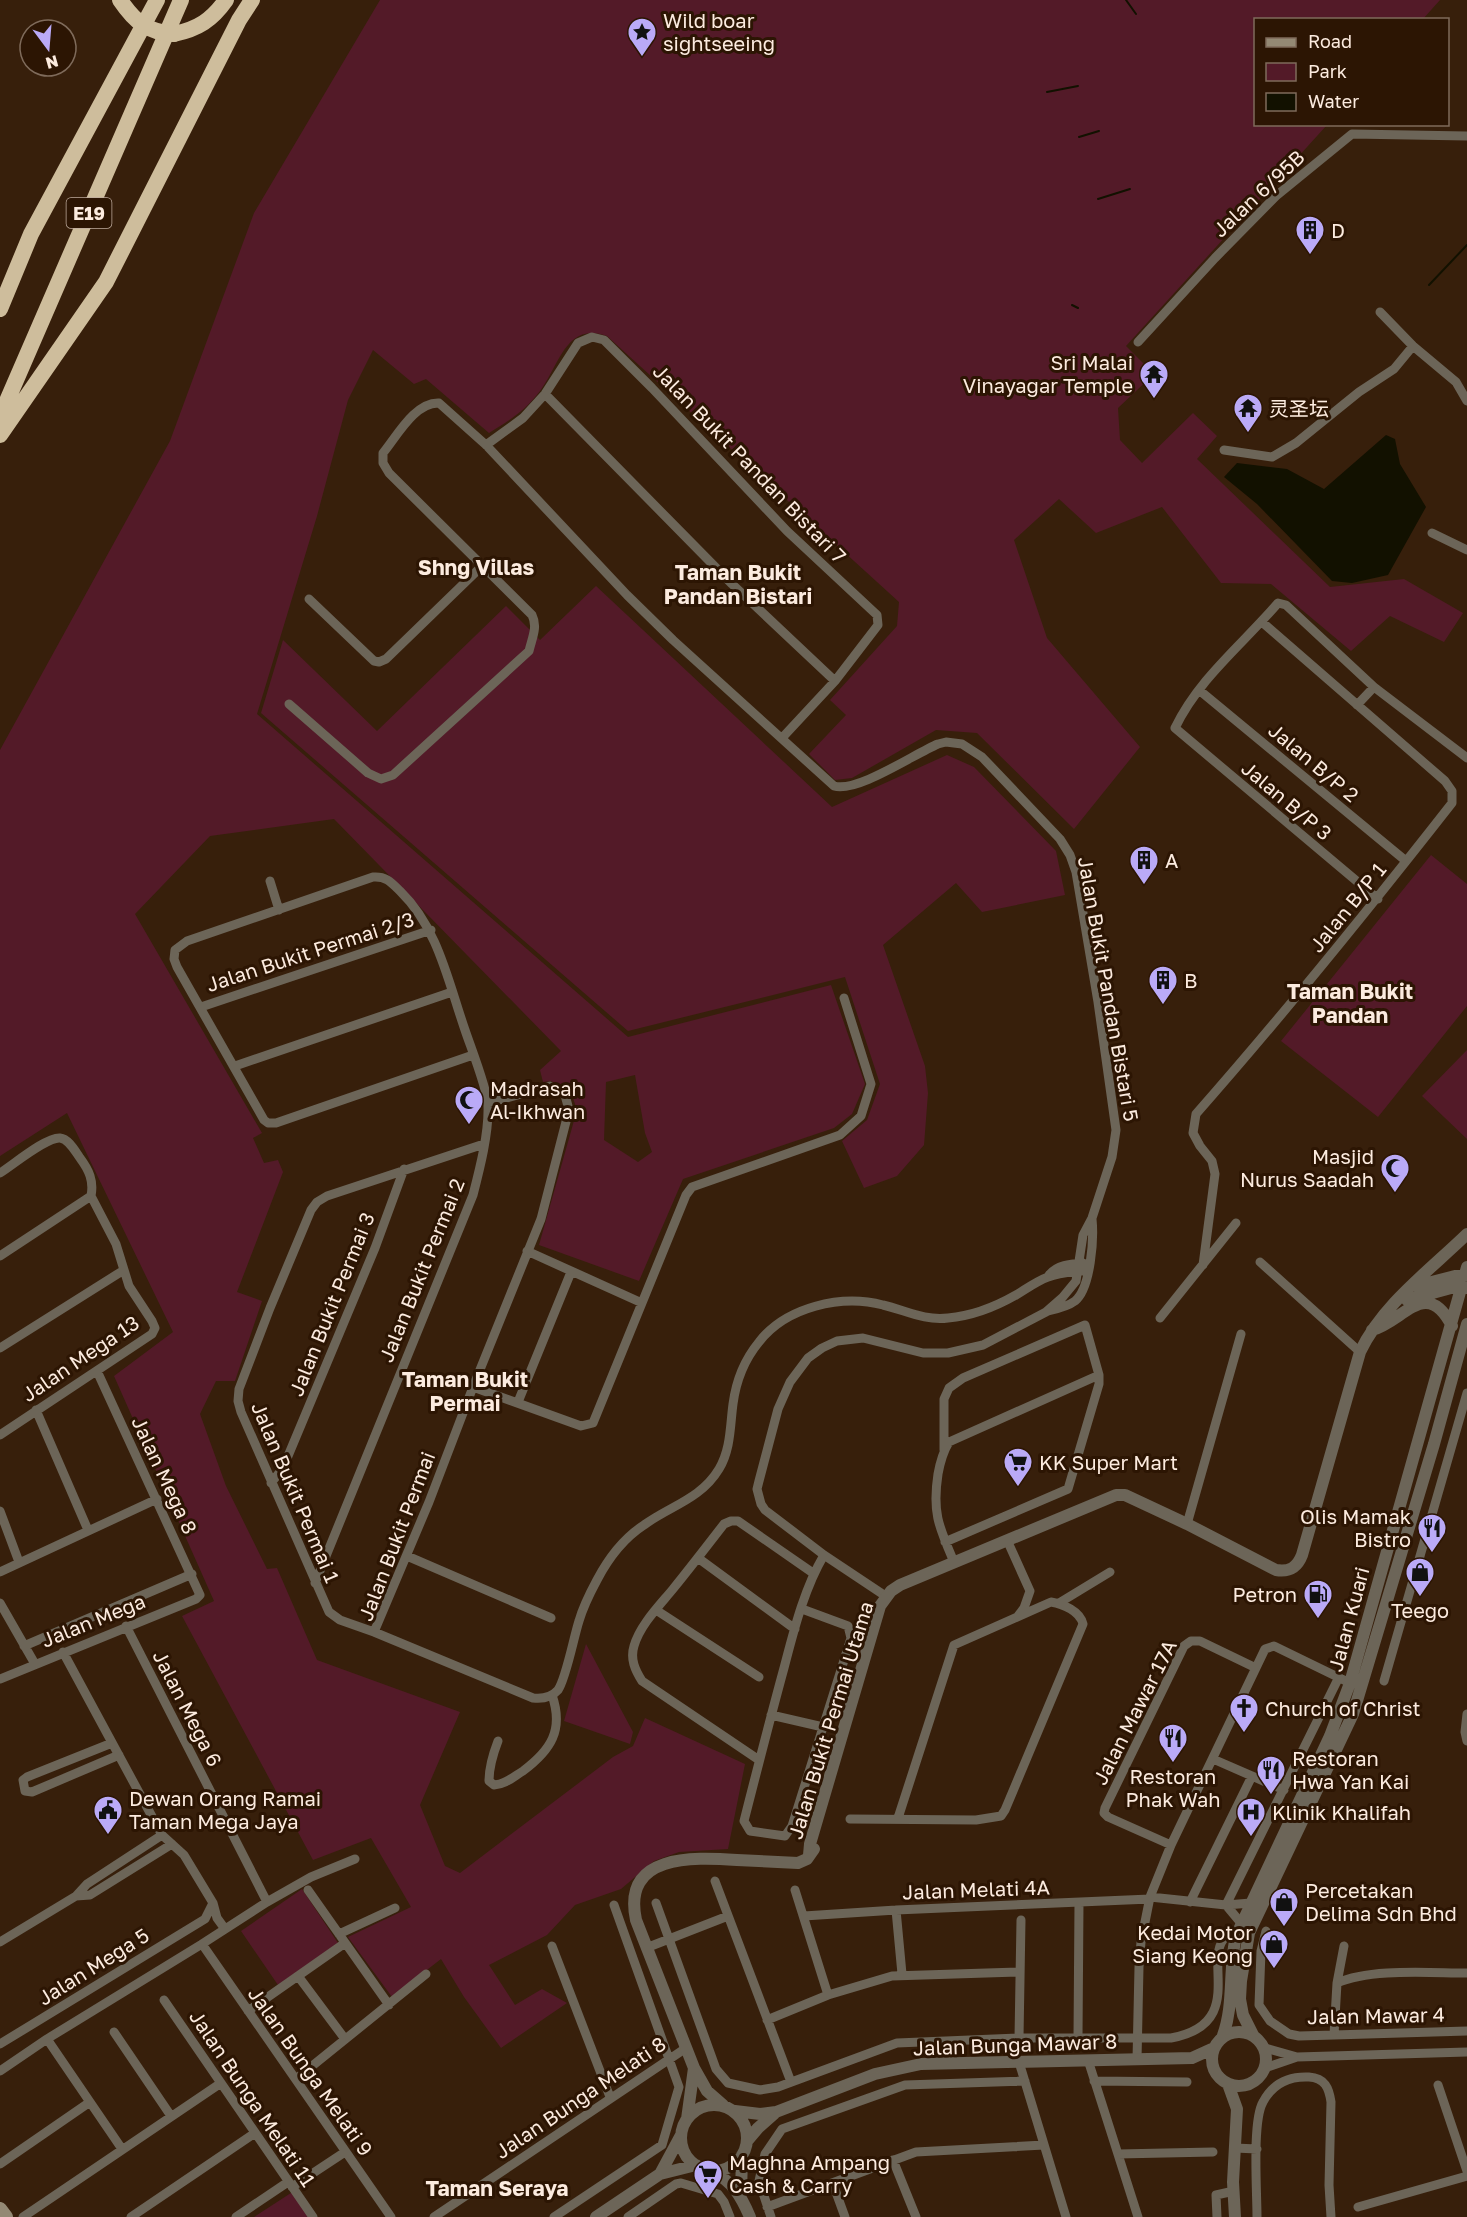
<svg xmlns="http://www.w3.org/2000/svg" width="1467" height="2217" font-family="'Golos Text','Noto Sans SC',sans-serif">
<rect width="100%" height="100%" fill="#371f0b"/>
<!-- green -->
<path fill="#531a28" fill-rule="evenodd" d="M380,0H1440L1423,19L1256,20V124L1327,125L1126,346L1154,374L1118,408L1120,440L1142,463L1193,413L1217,436L1197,459L1330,587L1404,579L1463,613L1444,642L1390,616L1351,651L1271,584L1221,583L1162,507L1096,533L1059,499L1014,540L1047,638L1140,747L1074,829L977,733L936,730L852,778L835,780L809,754L846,715L830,700L897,626L899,602L607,336C566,321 559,366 540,391C526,410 509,421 489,433L426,379L414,384L373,350L348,400L317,516L257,714L628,1037L831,985L865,1084L852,1114L834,1128L683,1179L639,1281L539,1245L577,1110L571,1092L551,1081L543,1082L540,1070L561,1051L334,819L210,836L135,914L262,1133L253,1138L264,1163L278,1160L283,1172L237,1292L262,1301L235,1381H216L200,1414L226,1486L267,1569L277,1568L317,1660L460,1712L420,1805L445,1866L460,1873L613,1757L633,1746L645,1718L745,1764L728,1849L679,1852L654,1861L621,1889L575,1905L547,1935L489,1965L515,2005L542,1989L567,2003L501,2048L464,1997L441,1959L392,1997L348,1937L411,1907L371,1838L313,1860L182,1616L214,1601L114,1376L173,1332L67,1113L0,1156V750L170,441L254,213ZM635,1075L645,1133L652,1152L638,1162L604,1140L606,1082Z
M596,586L832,807L947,755L974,767L1056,851L1065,895L982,912L956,883L883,945L925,1066L928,1093L924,1145L897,1176L864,1188L842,1141L867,1120L880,1084L845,977L628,1031L261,713L283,640L377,731L506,606L540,640Z
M1431,855L1467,884V1006L1378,1117L1281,1041Z
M1467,1050V1139L1422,1096Z
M586,1644L633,1732L630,1744L564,1721Z
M302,1889L338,1943L278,1985L241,1931Z
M294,2191L311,2217H254Z"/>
<!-- water -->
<path fill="#121100" d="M1386,435L1395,439L1400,464L1426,507L1388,575L1352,583L1332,581L1257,504L1224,477L1237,463L1287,469L1324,489Z"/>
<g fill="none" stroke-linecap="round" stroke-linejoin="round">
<!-- stream -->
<path stroke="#121100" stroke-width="2" d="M1126,0L1136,14
M1047,92L1078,86
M1079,137L1099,131
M1098,199L1130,189
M1429,285L1467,245
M1072,305L1078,308"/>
<!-- minor -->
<path stroke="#6c6558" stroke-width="9" d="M1380,312L1413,346L1456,382L1467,401
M1138,342L1215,258L1276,196L1352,134L1467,136
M545,394L732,584L835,681
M486,445L523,418L545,394L578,343L592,337L604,340L652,388L787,531L877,615L878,625L835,681L782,738
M1224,450L1272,457L1296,443L1359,392L1394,369L1413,346
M1432,533L1467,550
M309,599L374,661L379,662L386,659L482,566
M1199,690L1406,861
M289,704L368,773L381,779L393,775L529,651C532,638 538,627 532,615L389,473L383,463V453C397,436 415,402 439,403L486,445L627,595L673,640L834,786C857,793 914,754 938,744L946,742L962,744L982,757L1060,839L1070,855L1076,872L1098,1002L1116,1130L1112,1157L1092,1218L1083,1235L1076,1281L1062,1298L1046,1312L983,1345L948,1353H923L863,1338L837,1341L822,1348L808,1358L790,1382L778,1409L759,1481L757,1489L761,1504L765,1510L824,1555L887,1597
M1357,705L1374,687
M270,881L279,910
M1378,899L1175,728C1199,678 1243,644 1278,603L1286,605L1374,687L1467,758
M201,1007L431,930
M235,1066L452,992
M484,1144L327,1196L317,1202L311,1210L270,1308L239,1389L238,1401L241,1412L329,1612L340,1620L374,1632L533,1698C542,1699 551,1698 558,1690C566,1679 574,1636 579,1621C583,1607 590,1593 597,1580C608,1559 624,1538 644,1525C670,1506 701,1499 719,1469C731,1449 730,1426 733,1404C736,1381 745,1359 759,1342C786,1307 841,1294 883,1305C905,1310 924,1321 948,1318C973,1316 995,1307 1016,1295C1026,1289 1037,1281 1048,1277C1060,1272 1075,1272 1088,1270
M0,1173C13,1165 46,1137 60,1138C69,1139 75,1151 80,1158C89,1170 94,1181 91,1196
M527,1251L642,1303
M0,1256L91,1196
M1260,1262L1360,1352
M1203,1265L1215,1174L1212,1161L1200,1146L1193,1133L1196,1114C1285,1013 1369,909 1452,803V791L1445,781L1262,622
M1049,1275C1057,1265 1070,1264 1083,1263
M1048,1311C1057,1309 1067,1307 1075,1301C1091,1288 1094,1238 1092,1219
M1160,1318L1236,1223
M0,1348L124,1270
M473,1387L581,1426L593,1423L686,1195L692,1187L840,1135L861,1116L871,1084L844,998
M518,1402L571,1272
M36,1410L88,1530
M0,1435L152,1334L155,1328L152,1321L129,1286L116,1244L91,1196
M944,1450V1399L949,1388L963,1378L1085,1325L1099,1375V1384L1068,1489L945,1542
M271,1483L283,1468L375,1248L404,1169
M0,1511L19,1562
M1187,1524L1241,1334
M1007,1540L1030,1591
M407,1556L551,1618
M698,1558L795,1629
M954,1562C939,1527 932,1513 938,1474C940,1463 943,1452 949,1442L1099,1375
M0,1572L157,1499
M315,1583L473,1195C480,1168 489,1133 488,1105C487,1088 471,1048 465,1030C448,981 438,928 400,891C391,882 386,876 373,877L187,941L175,950L174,959L177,967L264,1120L268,1123H276L473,1055
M0,1603L35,1664
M1059,1603L1110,1572
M802,1609L848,1626L851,1638L792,1826L785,1836L750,1831L744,1821C757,1770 770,1719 784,1668C794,1630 804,1589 824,1555
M656,1610L759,1677
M1018,1616L1024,1608L1030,1591
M126,1626L267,1902
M374,1632L429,1502L473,1387L541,1219L569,1110L565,1095L550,1086L488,1103
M24,1646L192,1574
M63,1652L162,1835L184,1855L213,1903L217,1918L225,1929
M0,1679L196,1599L200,1595L97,1371
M1384,1681L1467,1393
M1467,1714L1465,1732L1467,1741
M771,1715L823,1727
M498,1741C493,1754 489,1766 489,1781L494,1785C506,1784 513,1777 523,1771C551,1750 564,1730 552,1695
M112,1743L27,1777L23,1780L25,1791L32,1792L119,1755
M1213,1759L1284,1790
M759,1760L642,1681C635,1670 630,1659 634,1646C640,1625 659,1606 673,1589C690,1568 707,1546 724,1524L731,1521H738L813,1573
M850,1819L976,1820L1001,1816L1005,1810L1083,1624C1080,1611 1063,1604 1051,1602L954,1645L898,1818
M1171,1845L1108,1817L1104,1813L1105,1808L1184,1646L1191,1641H1200L1256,1668
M715,1881L791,2082
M308,1890L389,2005
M795,1890L828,1995
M76,1896L90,1895L172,1844
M1150,1897L1226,1905L1251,1903
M1190,1902L1252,1776
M656,1903L716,2069L728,2083L760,2090L778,2087L897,2043L1019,2038H1171C1249,2024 1200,1956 1227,1936H1236
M1226,1905L1339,1677
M1226,1905L1241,1923
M896,1910L902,1974
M804,1916L896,1910L1150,1899
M1266,1931L1261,1951L1259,2005L1270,2021L1289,2034L1299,2036L1334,2035L1467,2031
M339,1934L395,1908
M0,1942L76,1896L87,1884L162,1835
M202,1944L391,2217
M552,1946L610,2097
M646,1948L728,1916
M298,1976L345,2039
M1337,1983C1370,1968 1430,1973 1467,1973
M164,2000L313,2217
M248,2011L345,1943
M767,2020L828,1995L892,1976L1020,1972
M114,2032L171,2116
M1334,2035L1337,1983L1344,1946
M1078,2037L1079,1903
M1019,2038L1021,1920
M47,2039L122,2149
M0,2044L205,1919L213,1903
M1265,2048L1297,2057L1467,2052
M1088,2060L1138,2217
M1137,2060L1139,1967L1141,1942L1150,1897L1171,1845L1265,1649L1274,1646L1350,1683
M1019,2062L1066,2217
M1265,2068L1297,2057
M0,2071L47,2039L202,1944L267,1902L311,1877L355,1859
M296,2079L426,1974
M1094,2081L1187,2082
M1438,2085L1467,2171
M1235,2148L1257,2149
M1118,2154L1213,2152
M893,2160L916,2217
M0,2164L90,2102
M833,2184L845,2217
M292,2187L345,2152
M767,2207L916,2152L1044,2145
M1358,2207L1467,2176
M23,2217L221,2083
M131,2217L255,2133
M236,2217L288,2182
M434,2217L686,2048
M554,2217L662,2145L679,2087L614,1905
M628,2217L676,2184L681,2183L718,2194L724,2202L730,2217
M771,2217L759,2181L765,2154L782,2129L905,2085L1025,2081
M1217,2217L1216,2195L1234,2191
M1257,2217C1257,2191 1252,2121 1263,2102C1273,2083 1289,2076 1309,2077C1325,2078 1329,2088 1331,2102L1329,2185L1331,2217"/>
<!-- tertiary -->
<path stroke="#6c6558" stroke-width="12" d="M1416,1286L1455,1276L1467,1275
M1407,1300L1451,1288H1466
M1372,1330C1403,1322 1426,1276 1452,1326
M809,1855L810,1844L880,1606L891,1591L900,1585L1116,1495H1125L1187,1524L1276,1570C1289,1572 1297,1568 1302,1555L1360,1352C1382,1305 1430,1270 1467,1234
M1212 2059a27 27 0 1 1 54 0a27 27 0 1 1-54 0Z
M1253,2035L1243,2015L1240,1999L1241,1981L1249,1933L1353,1714L1434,1444L1467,1324
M1222,2038C1235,2005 1228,1970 1236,1936L1330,1736L1350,1683L1467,1267
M1228,2084L1237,2109L1233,2182L1235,2217
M681 2138a33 33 0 1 1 66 0a33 33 0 1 1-66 0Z
M723,2105L707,2091L694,2068L636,1920C622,1854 692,1857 737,1860C757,1861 778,1862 798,1863L807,1859L814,1849
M735,2111L760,2114L776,2112L875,2074L921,2064L1192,2058L1214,2048
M687,2119L694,2068
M747,2141L758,2128L775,2113
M712,2171C733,2182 741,2196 750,2217
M660,2174L681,2135
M741,2195L742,2155
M596,2217L660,2174L696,2165"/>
<!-- secondary -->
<path stroke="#948974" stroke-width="14" d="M0,2209L6,2217"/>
<!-- motorway -->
<path stroke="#cebd9c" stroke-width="16" d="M174,34C198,29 212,20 226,0
M0,309L31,234L157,0
M0,417L181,0
M0,435L106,282L239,20L252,0"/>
<!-- motorway-bridge -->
<path stroke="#cebd9c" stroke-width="16" d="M120,0C135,22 147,32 174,34"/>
</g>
<!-- icons -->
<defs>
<g id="sight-pin" transform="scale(1.5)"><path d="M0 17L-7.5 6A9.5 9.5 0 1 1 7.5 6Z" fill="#baaaf7" stroke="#2c1503"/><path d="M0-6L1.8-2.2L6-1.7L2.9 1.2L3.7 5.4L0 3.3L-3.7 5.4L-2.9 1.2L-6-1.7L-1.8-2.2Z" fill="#111"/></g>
<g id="building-pin" transform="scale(1.5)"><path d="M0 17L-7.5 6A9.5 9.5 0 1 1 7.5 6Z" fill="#baaaf7" stroke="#2c1503"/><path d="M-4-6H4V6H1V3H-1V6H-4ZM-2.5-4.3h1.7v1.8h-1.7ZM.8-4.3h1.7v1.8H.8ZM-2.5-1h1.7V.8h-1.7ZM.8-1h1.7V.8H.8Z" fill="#111"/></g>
<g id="temple-pin" transform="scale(1.5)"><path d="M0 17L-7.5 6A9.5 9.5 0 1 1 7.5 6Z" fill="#baaaf7" stroke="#2c1503"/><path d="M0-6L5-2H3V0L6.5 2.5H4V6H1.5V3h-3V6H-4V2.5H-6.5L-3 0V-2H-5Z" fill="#111"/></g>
<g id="mosque-pin" transform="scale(1.5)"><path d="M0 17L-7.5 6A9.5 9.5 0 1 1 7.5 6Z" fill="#baaaf7" stroke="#2c1503"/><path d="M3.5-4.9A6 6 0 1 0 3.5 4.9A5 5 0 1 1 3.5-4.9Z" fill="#111"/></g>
<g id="supermarket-pin" transform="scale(1.5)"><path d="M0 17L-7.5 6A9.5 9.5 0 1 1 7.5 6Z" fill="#baaaf7" stroke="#2c1503"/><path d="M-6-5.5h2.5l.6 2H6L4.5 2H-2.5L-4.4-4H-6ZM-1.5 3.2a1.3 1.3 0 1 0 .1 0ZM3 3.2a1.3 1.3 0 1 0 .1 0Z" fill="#111"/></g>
<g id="restaurant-pin" transform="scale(1.5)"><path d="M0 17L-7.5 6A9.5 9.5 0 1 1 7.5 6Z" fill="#baaaf7" stroke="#2c1503"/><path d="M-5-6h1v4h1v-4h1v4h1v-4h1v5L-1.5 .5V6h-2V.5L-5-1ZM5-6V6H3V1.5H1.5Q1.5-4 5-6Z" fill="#111"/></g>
<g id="shop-pin" transform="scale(1.5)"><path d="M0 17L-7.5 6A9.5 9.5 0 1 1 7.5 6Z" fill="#baaaf7" stroke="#2c1503"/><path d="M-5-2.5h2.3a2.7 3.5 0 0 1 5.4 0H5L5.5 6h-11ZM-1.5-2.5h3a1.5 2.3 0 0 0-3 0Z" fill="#111"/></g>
<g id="fuel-pin" transform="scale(1.5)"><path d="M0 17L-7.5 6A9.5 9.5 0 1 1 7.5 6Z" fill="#baaaf7" stroke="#2c1503"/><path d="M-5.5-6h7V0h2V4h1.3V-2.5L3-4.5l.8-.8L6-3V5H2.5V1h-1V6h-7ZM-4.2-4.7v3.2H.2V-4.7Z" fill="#111"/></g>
<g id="church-pin" transform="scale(1.5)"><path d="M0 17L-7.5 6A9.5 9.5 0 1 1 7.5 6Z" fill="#baaaf7" stroke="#2c1503"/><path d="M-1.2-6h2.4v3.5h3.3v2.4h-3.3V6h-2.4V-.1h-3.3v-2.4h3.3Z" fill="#111"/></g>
<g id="civic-pin" transform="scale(1.5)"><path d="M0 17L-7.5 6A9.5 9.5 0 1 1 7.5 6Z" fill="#baaaf7" stroke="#2c1503"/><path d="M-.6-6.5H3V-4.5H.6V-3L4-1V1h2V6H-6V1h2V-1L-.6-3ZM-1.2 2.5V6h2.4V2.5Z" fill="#111"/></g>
<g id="hospital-pin" transform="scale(1.5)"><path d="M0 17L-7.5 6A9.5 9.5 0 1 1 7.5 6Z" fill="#baaaf7" stroke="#2c1503"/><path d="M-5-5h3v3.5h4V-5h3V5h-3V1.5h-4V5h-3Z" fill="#111"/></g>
</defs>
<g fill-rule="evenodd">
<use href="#sight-pin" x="642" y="32"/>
<use href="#building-pin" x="1310" y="230"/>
<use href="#temple-pin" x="1154" y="374"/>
<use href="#temple-pin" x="1248" y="408"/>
<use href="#building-pin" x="1144" y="860"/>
<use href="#building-pin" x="1163" y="980"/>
<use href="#mosque-pin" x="469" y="1100"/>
<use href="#mosque-pin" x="1395" y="1168"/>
<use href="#supermarket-pin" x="1018" y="1462"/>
<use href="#restaurant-pin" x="1432" y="1528"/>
<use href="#shop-pin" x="1420" y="1572"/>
<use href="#fuel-pin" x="1318" y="1594"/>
<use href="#church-pin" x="1244" y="1708"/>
<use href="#restaurant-pin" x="1173" y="1738"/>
<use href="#restaurant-pin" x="1271" y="1770"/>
<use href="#civic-pin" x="108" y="1810"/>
<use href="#hospital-pin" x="1251" y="1812"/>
<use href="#shop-pin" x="1284" y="1902"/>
<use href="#shop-pin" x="1274" y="1944"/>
<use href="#supermarket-pin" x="708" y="2174"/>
</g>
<g text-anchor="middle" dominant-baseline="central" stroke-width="6" stroke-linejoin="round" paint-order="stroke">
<!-- shield labels -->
<rect fill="#2c1503" stroke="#beab9d" stroke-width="1.5" x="66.5" y="198" width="45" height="30" rx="4.5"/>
<g font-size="18" font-weight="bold" fill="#fcebdf">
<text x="89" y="213">E19</text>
</g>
<!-- poi labels -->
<g font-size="20" fill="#fcebdf" stroke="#2c1503" text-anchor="start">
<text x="663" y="20">Wild boar<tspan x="663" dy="23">sightseeing</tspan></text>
<text x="1331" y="230">D</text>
<text x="1133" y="362" text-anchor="end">Sri Malai<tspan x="1133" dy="23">Vinayagar Temple</tspan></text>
<text x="1269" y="408">灵圣坛</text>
<text x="1165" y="860">A</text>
<text x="1184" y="980">B</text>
<text x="490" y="1088">Madrasah<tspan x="490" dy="23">Al-Ikhwan</tspan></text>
<text x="1374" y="1156" text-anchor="end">Masjid<tspan x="1374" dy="23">Nurus Saadah</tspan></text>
<text x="1039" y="1462">KK Super Mart</text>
<text x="1411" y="1516" text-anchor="end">Olis Mamak<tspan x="1411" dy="23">Bistro</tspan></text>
<text x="1297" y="1594" text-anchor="end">Petron</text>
<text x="1420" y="1610" text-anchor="middle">Teego</text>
<text x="1265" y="1708">Church of Christ</text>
<text x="1292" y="1758">Restoran<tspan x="1292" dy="23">Hwa Yan Kai</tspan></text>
<text x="1173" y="1776" text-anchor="middle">Restoran<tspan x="1173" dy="23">Phak Wah</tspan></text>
<text x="129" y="1798">Dewan Orang Ramai<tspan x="129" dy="23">Taman Mega Jaya</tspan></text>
<text x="1272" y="1812">Klinik Khalifah</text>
<text x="1305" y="1890">Percetakan<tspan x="1305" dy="23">Delima Sdn Bhd</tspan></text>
<text x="1253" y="1932" text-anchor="end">Kedai Motor<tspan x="1253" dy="23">Siang Keong</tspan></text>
<text x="729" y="2162">Maghna Ampang<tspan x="729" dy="23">Cash &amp; Carry</tspan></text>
</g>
<!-- street labels -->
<g font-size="20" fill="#fcebdf" stroke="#2c1503">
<text transform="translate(1258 193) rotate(-43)">Jalan 6/95B</text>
<text transform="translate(750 463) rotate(46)">Jalan Bukit Pandan Bistari 7</text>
<text transform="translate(1314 762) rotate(40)">Jalan B/P 2</text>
<text transform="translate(1287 800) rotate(40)">Jalan B/P 3</text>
<text transform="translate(1347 907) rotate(-51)">Jalan B/P 1</text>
<text transform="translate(310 951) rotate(-18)">Jalan Bukit Permai 2/3</text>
<text transform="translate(1109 989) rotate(80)">Jalan Bukit Pandan Bistari 5</text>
<text transform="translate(421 1270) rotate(-68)">Jalan Bukit Permai 2</text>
<text transform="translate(331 1304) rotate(-68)">Jalan Bukit Permai 3</text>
<text transform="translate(80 1358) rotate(-34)">Jalan Mega 13</text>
<text transform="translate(165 1475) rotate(65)">Jalan Mega 8</text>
<text transform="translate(296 1492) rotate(67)">Jalan Bukit Permai 1</text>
<text transform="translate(396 1536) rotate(-69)">Jalan Bukit Permai</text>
<text transform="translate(1348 1619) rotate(-75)">Jalan Kuari</text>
<text transform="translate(93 1620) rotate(-22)">Jalan Mega</text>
<text transform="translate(188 1708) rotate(63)">Jalan Mega 6</text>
<text transform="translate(1134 1712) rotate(-63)">Jalan Mawar 17A</text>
<text transform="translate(830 1720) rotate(-73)">Jalan Bukit Permai Utama</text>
<text transform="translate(976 1889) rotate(-2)">Jalan Melati 4A</text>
<text transform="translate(93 1966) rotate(-32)">Jalan Mega 5</text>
<text transform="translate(1376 2015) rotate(-1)">Jalan Mawar 4</text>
<text transform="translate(1015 2044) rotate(-2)">Jalan Bunga Mawar 8</text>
<text transform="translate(311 2071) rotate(55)">Jalan Bunga Melati 9</text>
<text transform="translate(580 2097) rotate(-34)">Jalan Bunga Melati 8</text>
<text transform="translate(253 2098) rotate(56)">Jalan Bunga Melati 11</text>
</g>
<!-- neighbourhood labels -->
<g font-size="21" font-weight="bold" fill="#fcebdf" stroke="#2c1503">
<text x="476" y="567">Shng Villas</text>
<text x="738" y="572">Taman Bukit<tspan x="738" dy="24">Pandan Bistari</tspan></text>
<text x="1350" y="991">Taman Bukit<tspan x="1350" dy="24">Pandan</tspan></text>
<text x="465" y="1379">Taman Bukit<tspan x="465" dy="24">Permai</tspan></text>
<text x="497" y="2188">Taman Seraya</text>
</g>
</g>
<!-- legend -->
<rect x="1254" y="18" width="195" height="108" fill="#2c1503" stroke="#7f6b5b" stroke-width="1.5"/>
<rect x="1266" y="38" width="30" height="9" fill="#948974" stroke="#7f6b5b" stroke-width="1.5"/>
<text x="1308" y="48" font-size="18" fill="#fcebdf">Road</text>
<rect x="1266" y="63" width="30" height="18" fill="#531a28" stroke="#7f6b5b" stroke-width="1.5"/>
<text x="1308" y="78" font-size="18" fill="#fcebdf">Park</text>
<rect x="1266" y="93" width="30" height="18" fill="#121100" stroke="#7f6b5b" stroke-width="1.5"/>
<text x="1308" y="108" font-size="18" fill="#fcebdf">Water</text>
<!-- north arrow -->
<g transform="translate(48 48) rotate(164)"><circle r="28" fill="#2c1503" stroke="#7f6b5b" stroke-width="1.5"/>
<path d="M0-4.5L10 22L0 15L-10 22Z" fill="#baaaf7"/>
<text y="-9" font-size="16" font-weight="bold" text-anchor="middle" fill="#fcebdf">N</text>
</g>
</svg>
